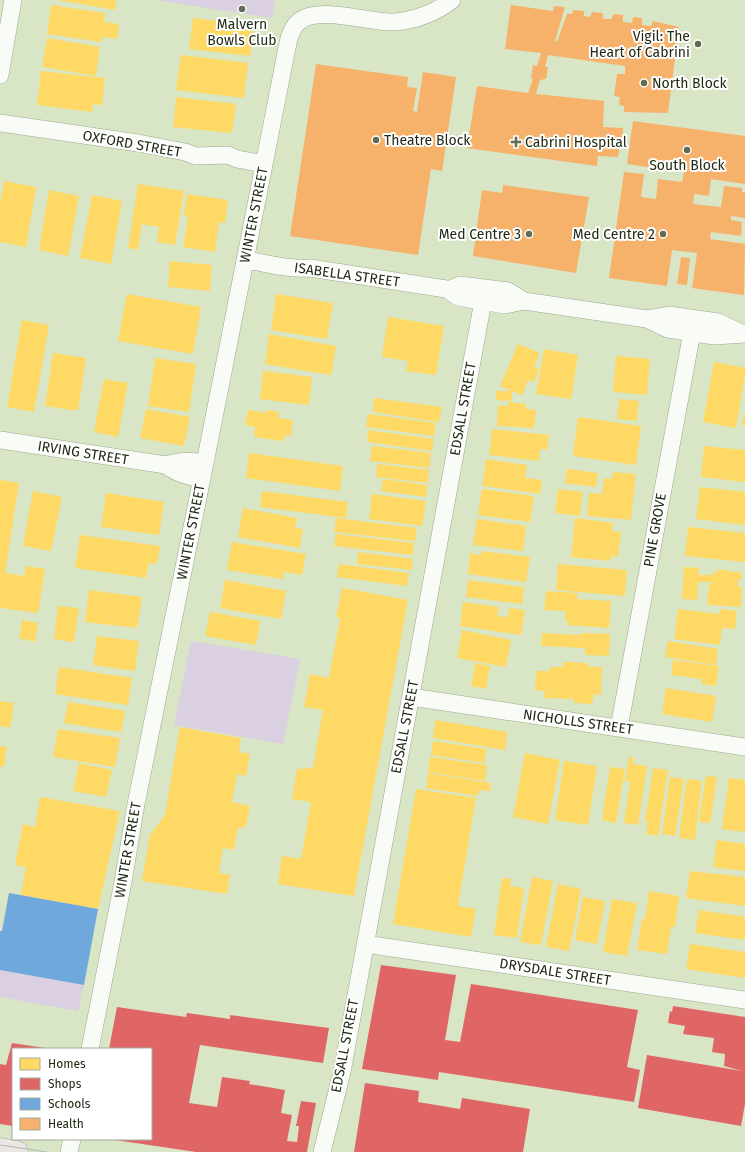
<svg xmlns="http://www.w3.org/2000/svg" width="745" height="1152" font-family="'Fira Sans',sans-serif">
<rect width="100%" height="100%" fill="#d8e6c6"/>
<!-- green -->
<path fill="#dad0e2" d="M155,0H275L272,18Z
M191,641L300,659L283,744L174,725Z
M0,970L84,985L78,1011L0,997Z"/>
<!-- homes -->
<path fill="#ffd966" d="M57,0H116L115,10Z
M51,5L105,13L104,22L119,24L117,39L103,37L102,42L47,34Z
M193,18L254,25L250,56L189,49Z
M47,38L100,47L96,76L42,67Z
M181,55L248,63L244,98L176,90Z
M41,71L105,78L102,105L93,104L92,112L37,105Z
M176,97L236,104L232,133L173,127Z
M4,181L36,187L26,247L0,242V204Z
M138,184L184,191L175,245L157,242L159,227L142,224L138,250L128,248Z
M49,190L79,196L68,256L39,250Z
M187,194L228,200L225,223L219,222L215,252L183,247L188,217L184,216Z
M92,195L122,201L111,264L80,258Z
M170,261L212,265L210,291L168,287Z
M127,294L201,307L193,354L118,341Z
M276,294L333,303L327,339L271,330Z
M388,317L444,326L436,375L406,371L408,361L382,357Z
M22,320L49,325L34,412L7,407Z
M269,334L336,346L331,375L265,364Z
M518,344L540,353L534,367L539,369L534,382L528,380L522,395L512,391V401L496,400V391H512L500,386Z
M544,349L578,355L571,399L536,394Z
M53,353L86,358L78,411L45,406Z
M616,356L650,359L647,395L613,392Z
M155,358L196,364L189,412L148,406Z
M714,362L745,368V375L736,428L703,422Z
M263,371L312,377L309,405L260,399Z
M104,379L128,383L118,437L94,432Z
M374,398L442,407L439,422L373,412Z
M619,399L639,401L637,421L617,419Z
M508,402L526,404V409L536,410L534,428L497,426L498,405L508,406Z
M146,409L190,417L184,446L140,438Z
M248,410L266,413V410L279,412L278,418L293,420L291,436L285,435L283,441L254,437L255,427L245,425Z
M744,413H745V426L742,425Z
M368,414L436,423L434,436L366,427Z
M578,417L641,426L636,465L573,456Z
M492,429L549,435L547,450L540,449L539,461L489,455Z
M368,430L434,439L432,451L367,442Z
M372,446L431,453L429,468L370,461Z
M704,446L745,450V482L701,477Z
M249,453L343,466L340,491L246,478Z
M486,459L527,465L525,478L542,480L540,494L482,486Z
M377,464L429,470L428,483L376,477Z
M567,469L598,473L596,487L565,483Z
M613,472L636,474L631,520L587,516L589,493L602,494L604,478L612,479Z
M383,479L427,485L426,497L381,491Z
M0,480L19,483L5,573L24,576L26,566L45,569L38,613L0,608Z
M700,487L745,492V525L696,519Z
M482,489L534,496L530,522L478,515Z
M558,489L583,492L580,516L555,513Z
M33,491L62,497L51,551L23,546Z
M262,491L348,502L346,518L260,507Z
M106,493L164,502L159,535L101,527Z
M372,494L426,501L422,526L369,519Z
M243,508L297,518L295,528L303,529L300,548L238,537Z
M336,518L417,528L415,541L334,532Z
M575,518L613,523L612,531L621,532L618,557L611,556L610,561L571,557Z
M477,519L526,526L523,551L473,545Z
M688,527L745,533V562L685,556Z
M336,534L414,543L413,555L334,546Z
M80,535L160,546L157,564L149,563L146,578L75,568Z
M232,542L306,554L302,575L284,572L283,579L227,570Z
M483,551L530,557L526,582L468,574L470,553L480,555Z
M358,552L413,559L412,570L357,564Z
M339,564L409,573L407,586L337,577Z
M558,564L627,570L625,596L556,590Z
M684,567L699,568L698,575H712L713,572L717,573L718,569L742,573V579H738V587H742L741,607L707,605L709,584H711L712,582H698L697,600L682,599Z
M225,580L286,591L281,619L220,608Z
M468,580L524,587L522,604L466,597Z
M342,588L408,600L354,896L278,884L282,856L301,859L311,802L292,799L297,769L313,768L323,710L304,707L310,674L329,678L340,618L336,617Z
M89,590L142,597L137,628L85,622Z
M546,591L577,593V599L611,601L609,628L567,625L568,620H565V611L544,610Z
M463,602L499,607L497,616L508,617L509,608L525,610L521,635L460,626Z
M58,606L79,608L74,642L54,639Z
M678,609L719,614L720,609L737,611L735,629L722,628L720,645L674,639Z
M210,612L260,621L256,645L205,636Z
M22,620L38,623L35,642L19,638Z
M462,630L511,640L506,667L457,658Z
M542,633L581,635L582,633L610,634L609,656L585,655V648L541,646Z
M97,636L139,641L135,671L93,665Z
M668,641L718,649L716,665L665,657Z
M673,660L719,666L716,686L701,684L702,679L671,675Z
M563,662L588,663V667H602L601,695L594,694L592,704L574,703V699L544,698L545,691L535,690L536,671H549L550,667H563Z
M475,663L490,666L486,689L471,686Z
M59,667L132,678L128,705L55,694Z
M666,688L716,696L712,722L662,714Z
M0,701L14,703L10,728L0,726Z
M68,702L125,711L121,732L64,723Z
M435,720L507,732L505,750L433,738Z
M180,727L241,738L239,752L250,754L246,776L237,774L232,802L250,806L246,827L238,828L234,850L223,848L219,873L230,875L227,894L142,881L150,835L165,815Z
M58,729L120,738L115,767L53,757Z
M433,741L487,749L484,763L431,755Z
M0,746L7,747L4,767L0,766Z
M525,753L560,760L548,824L513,817Z
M430,757L487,765L485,781L428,772Z
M629,757L634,758L633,764L647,766L638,825L624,823L630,782L625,781Z
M564,761L597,766L588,825L555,820Z
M79,763L112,770L106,797L73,791Z
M610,767L625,769L616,823L602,820Z
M653,768L668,770L658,836L646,834L648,821H645Z
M428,773L491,783L490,791L479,790L478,796L426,788Z
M706,776L717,777L710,823L699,822Z
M670,777L684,779L675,836L662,834Z
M729,778L745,780V832L722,829Z
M687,779L702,781L695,840L679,838Z
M416,789L476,798L458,906L476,909L471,937L393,924Z
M40,797L120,811L98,909L21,895L26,867L15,865L23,824L35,827Z
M717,840L745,844V871L713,867Z
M690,871L745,877V906L686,898Z
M532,877L553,881L541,945L520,942Z
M502,878L511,879L510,886L524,888L517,938L494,935Z
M558,884L581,889L569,951L546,947Z
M649,891L679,896L675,927L671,926L667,954L637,950L642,919H645Z
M583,897L605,901L597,944L575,940Z
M612,899L637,903L627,956L603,952Z
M699,910L745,917V940L695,933Z
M690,944L745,952V978L686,969Z"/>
<!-- shops -->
<path fill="#e06666" d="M381,965L456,975L445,1040L460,1042L471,984L638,1010L627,1067L640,1070L634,1102L439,1072L438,1080L362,1069Z
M673,1006L745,1017V1104L741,1126L638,1108L647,1055L742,1071L724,1066L725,1054L712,1052L714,1038L683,1034L685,1026L668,1023L670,1011L672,1012Z
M117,1007L186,1017L187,1013L230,1019V1015L329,1028L323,1063L200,1045L189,1103L217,1107L222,1077L250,1081L249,1084L285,1090L281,1113L292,1115L287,1141L297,1142L299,1126H296L301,1101L316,1103L307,1152H196L115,1140L151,1139V1049H109Z
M12,1043L45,1048L13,1049V1126L0,1124V1064L6,1065Z
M365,1083L419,1091L418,1102L460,1109L462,1098L530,1109L523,1152H354Z"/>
<!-- schools -->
<path fill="#6fa8dc" d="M9,893L98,909L84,985L0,970V931H2Z"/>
<!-- health -->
<path fill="#f6b26b" d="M511,5L553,11L554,6L565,7L555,41L557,42L567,14H572L573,10L584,11V16L590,17L592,12L603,13V19H612L613,14L623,15V22L632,23L633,17L642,18V25L651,26L653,21L679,27L668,113L624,112V106L619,105L620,97L614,96L617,74H625V66L548,55L545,67H548L546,79L540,80L536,94L604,101L603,127L623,128V139H614V143H620L618,157L598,156L597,166L467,148L477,86L528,93L533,79L531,78L533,65L537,66L541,53L505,49Z
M316,64L408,77L407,87L417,88L413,111L417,112L423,72L456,77L442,171L431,169L418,255L290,236Z
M633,121L745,136V184L711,179L709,196L694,194L693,204L721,207L724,186L742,188V192H745V218L731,216V220L742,222L741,236L711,232L710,239L745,244L744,295L692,288L697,253L672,250L667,286L609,278L624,172L644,174L641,197L656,199L658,179L682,182L684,172L627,164Z
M503,185L589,197L576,273L473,256L482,190L502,193Z
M681,257L690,258L687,285L677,284Z"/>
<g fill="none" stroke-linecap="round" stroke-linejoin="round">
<!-- street casing -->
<g stroke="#9ca78d" stroke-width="18">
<path id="street" d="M0,75L13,0
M0,123L138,143L185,152L196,156L228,155L237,159L264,164
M245,260C267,263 288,270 310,268L446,289L448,290L458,297L505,305L524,301L647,319L668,329L714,336L745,334
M448,290L460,285L508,291L524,301
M647,319L669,315L718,322L741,333
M0,440L166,465C179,460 191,461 205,463
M166,465C177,474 188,476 202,479
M411,697L745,747
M619,728L692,332
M365,944L745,1000
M90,1049L123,882L136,804L205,463L288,43C290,34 293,25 301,20C321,6 370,23 395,22C417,20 435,13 452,0
M69,1152L72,1139
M322,1152L342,1072L483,301L485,296L497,290"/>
</g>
<!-- primary casing -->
<g stroke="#ada799" stroke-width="23">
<path id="primary" d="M0,1149L17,1152"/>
</g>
<!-- street -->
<use href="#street" stroke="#f9fbf6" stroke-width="17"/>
<!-- primary -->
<use href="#primary" stroke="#ece7e4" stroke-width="22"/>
<!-- tram -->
<path stroke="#b3b7af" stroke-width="1" d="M0,1145L47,1152"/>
</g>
<!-- markers -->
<g fill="#616c52" stroke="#fff" stroke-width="1.5">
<circle cx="242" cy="9" r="4"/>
<circle cx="698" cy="44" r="4"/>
<circle cx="644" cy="83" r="4"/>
<circle cx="376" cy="140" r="4"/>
<path d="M514 136h4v4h4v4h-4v4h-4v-4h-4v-4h4z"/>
<circle cx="687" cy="150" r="4"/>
<circle cx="529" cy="234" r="4"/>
<circle cx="663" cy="234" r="4"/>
</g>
<g text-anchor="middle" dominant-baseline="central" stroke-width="4" stroke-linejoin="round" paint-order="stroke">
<!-- poi labels -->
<g font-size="14" fill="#212b14" stroke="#fff" text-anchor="end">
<text x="242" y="24" text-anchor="middle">Malvern<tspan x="242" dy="16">Bowls Club</tspan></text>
<text x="690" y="36">Vigil: The<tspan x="690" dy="16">Heart of Cabrini</tspan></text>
<text x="652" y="83" text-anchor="start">North Block</text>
<text x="384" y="140" text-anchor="start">Theatre Block</text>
<text x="525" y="142" text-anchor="start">Cabrini Hospital</text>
<text x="687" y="165" text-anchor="middle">South Block</text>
<text x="521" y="234">Med Centre 3</text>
<text x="655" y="234">Med Centre 2</text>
</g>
<!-- street labels -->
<g font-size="14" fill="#212b14" stroke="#fff">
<text transform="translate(132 144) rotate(10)">OXFORD STREET</text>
<text transform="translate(254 215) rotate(-79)">WINTER STREET</text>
<text transform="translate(347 275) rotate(8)">ISABELLA STREET</text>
<text transform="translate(463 409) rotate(-80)">EDSALL STREET</text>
<text transform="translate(83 453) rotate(9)">IRVING STREET</text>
<text transform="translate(655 530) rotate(-80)">PINE GROVE</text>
<text transform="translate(191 532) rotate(-79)">WINTER STREET</text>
<text transform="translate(578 722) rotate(8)">NICHOLLS STREET</text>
<text transform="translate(405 727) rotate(-79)">EDSALL STREET</text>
<text transform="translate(128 850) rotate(-80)">WINTER STREET</text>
<text transform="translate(555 972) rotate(9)">DRYSDALE STREET</text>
<text transform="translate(345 1046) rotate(-79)">EDSALL STREET</text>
</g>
</g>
<!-- legend -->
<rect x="12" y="1048" width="140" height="92" fill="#ffffff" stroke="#a6aaa1"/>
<rect x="20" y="1058" width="20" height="12" fill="#ffd966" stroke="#a6aaa1"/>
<text x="48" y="1068" font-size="12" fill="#212b14">Homes</text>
<rect x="20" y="1078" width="20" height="12" fill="#e06666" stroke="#a6aaa1"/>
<text x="48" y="1088" font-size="12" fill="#212b14">Shops</text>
<rect x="20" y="1098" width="20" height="12" fill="#6fa8dc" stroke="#a6aaa1"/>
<text x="48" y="1108" font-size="12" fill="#212b14">Schools</text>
<rect x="20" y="1118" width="20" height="12" fill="#f6b26b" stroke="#a6aaa1"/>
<text x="48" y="1128" font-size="12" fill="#212b14">Health</text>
</svg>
